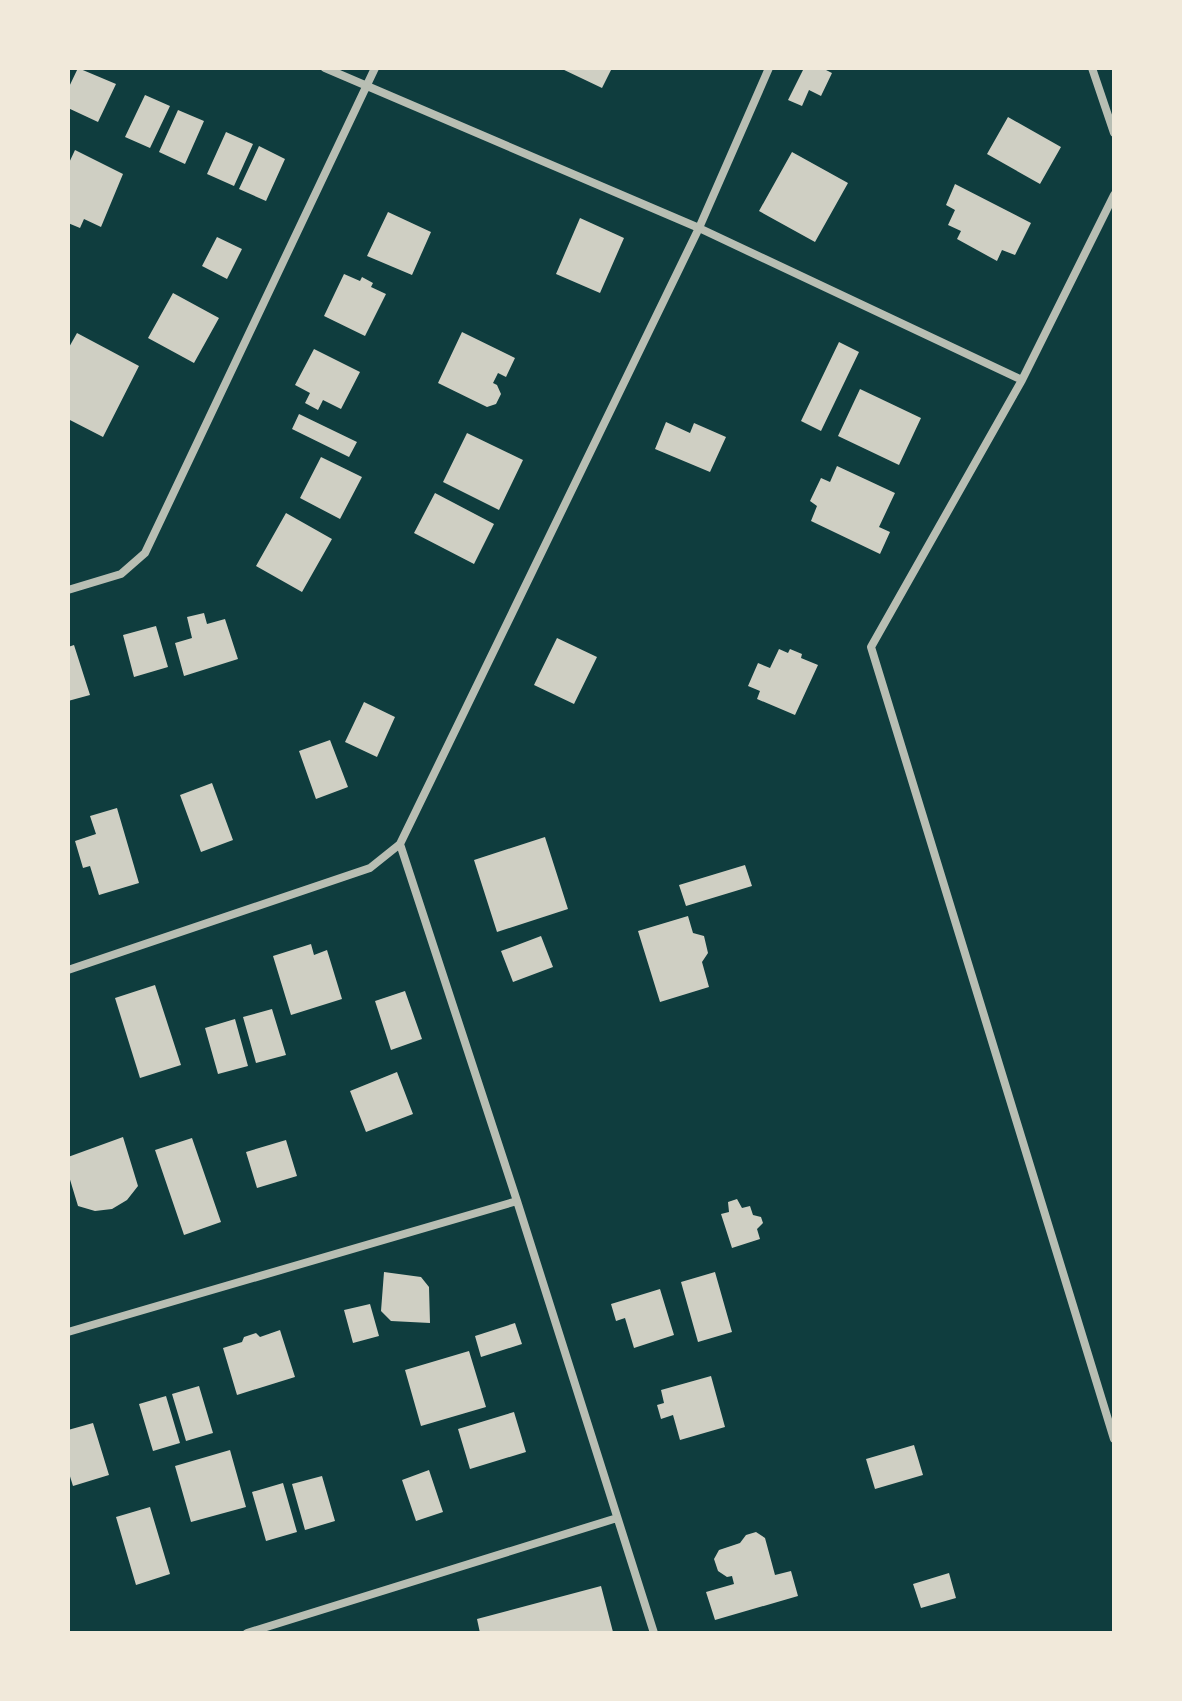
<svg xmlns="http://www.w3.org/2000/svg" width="1182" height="1701" font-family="'Times New Roman',serif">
<rect width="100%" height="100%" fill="#0f3d3e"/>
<!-- building -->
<path fill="#cfcfc3" d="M78,68L116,84L98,122L68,108V89Z
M560,68H612L602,88Z
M804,68H822L832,73L821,96L809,90L802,106L788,100Z
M145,95L170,106L150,148L125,137Z
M178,110L204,121L185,164L159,152Z
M1008,117L1061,147L1040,184L987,154Z
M226,132L253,144L234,186L207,174Z
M259,146L285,159L266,201L239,189Z
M75,150L123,174L101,227L84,219L80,228L68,223V165Z
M792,152L848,183L815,242L759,211Z
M955,184L1031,223L1015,255L1002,250L997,261L957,239L961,231L948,225L955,210L946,205Z
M388,212L431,232L412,275L367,256Z
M580,218L624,238L600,293L556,274Z
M217,237L242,249L227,279L202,266Z
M344,274L360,281L362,277L373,283L371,287L386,294L365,336L324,316Z
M173,293L219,318L194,363L148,338Z
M462,332L515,358L506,377L498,373L493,383L497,385L501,394L496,404L487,407L438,383Z
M77,333L139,366L103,437L68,419V349Z
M839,342L859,352L821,431L801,421Z
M314,349L360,372L341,409L323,400L318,410L305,403L310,393L295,385Z
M860,389L921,418L899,465L838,436Z
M299,414L357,442L349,457L292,429Z
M666,422L690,433L694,423L726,437L710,472L655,449Z
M467,433L523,460L499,510L443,482Z
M321,457L362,477L340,519L300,498Z
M837,466L895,493L879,527L890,532L880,554L811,521L817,506L810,501L821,478L830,482Z
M435,493L494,524L474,564L414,533Z
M286,513L332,539L302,592L256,566Z
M204,613L207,624L225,619L238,659L184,676L175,643L192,638L187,617Z
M156,626L168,667L134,677L123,635Z
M557,638L597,657L574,704L534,685Z
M74,645L90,695L68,701V647Z
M779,649L788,653L790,649L802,654L801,658L818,665L795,715L757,699L760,691L748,686L758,663L770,668Z
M364,702L395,717L377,757L345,742Z
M330,740L348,787L316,799L299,751Z
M212,783L233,840L201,852L180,795Z
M117,808L139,883L99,895L90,866L83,868L75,841L96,834L90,816Z
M545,837L568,909L497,932L474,860Z
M745,865L752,886L686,906L679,885Z
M688,916L693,933L704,936L708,953L702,962L709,987L660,1002L638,931Z
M541,936L553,967L513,982L501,951Z
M311,944L314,955L327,950L342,999L291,1015L273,956Z
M155,985L181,1065L140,1078L115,998Z
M405,991L422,1039L391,1050L375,1001Z
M272,1009L286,1055L256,1063L243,1017Z
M235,1019L248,1066L218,1074L205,1028Z
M397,1072L413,1114L366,1132L350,1091Z
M123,1137L138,1186L127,1200L112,1209L95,1211L78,1206L68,1173V1157Z
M192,1138L221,1222L184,1235L155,1150Z
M286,1140L297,1176L257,1188L246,1152Z
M737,1199L742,1208L750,1206L753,1215L761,1217L763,1223L757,1229L760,1239L732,1248L721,1214L729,1212L728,1202Z
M384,1272L421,1277L429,1287L430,1323L391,1321L381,1311Z
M715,1272L732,1332L698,1342L681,1282Z
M660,1289L674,1335L634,1348L625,1318L616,1321L611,1304Z
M370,1304L379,1336L353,1343L344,1310Z
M515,1323L522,1344L481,1357L475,1336Z
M280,1330L295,1377L237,1395L223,1348L242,1342L244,1337L256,1333L260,1337Z
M469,1351L486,1407L421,1426L405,1370Z
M711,1376L725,1427L680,1440L673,1415L661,1419L657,1405L664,1403L661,1390Z
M199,1386L213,1433L186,1441L172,1394Z
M166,1396L180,1443L153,1451L139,1404Z
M514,1412L526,1452L470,1469L458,1429Z
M93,1423L109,1475L73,1486L68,1470V1430Z
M914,1445L923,1475L875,1489L866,1459Z
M230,1450L246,1507L191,1522L175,1466Z
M429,1470L443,1512L416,1521L402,1480Z
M322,1476L335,1521L305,1530L292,1484Z
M283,1483L297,1532L266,1541L252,1492Z
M150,1507L170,1574L136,1585L116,1517Z
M756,1532L765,1538L775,1575L791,1571L798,1596L715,1620L706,1592L734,1584L732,1576L727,1577L718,1571L714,1559L719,1550L740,1543L746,1535Z
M949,1573L956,1598L921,1608L913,1584Z
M601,1586L613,1632L480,1633L477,1619Z"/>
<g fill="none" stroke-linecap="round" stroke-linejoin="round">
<!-- minor -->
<path stroke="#b8beb3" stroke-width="8" d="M325,68L699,228L1022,380
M1092,68L1114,133
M1114,195L1022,380L871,647L1114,1439
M68,590L121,574L145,553L375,68
M400,844L517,1201L654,1633
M68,970L370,868L400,844L699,228L769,68
M68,1332L517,1201
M247,1633L617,1518"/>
</g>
<!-- border -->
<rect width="1182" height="1701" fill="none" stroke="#f1e9da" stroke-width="140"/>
</svg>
